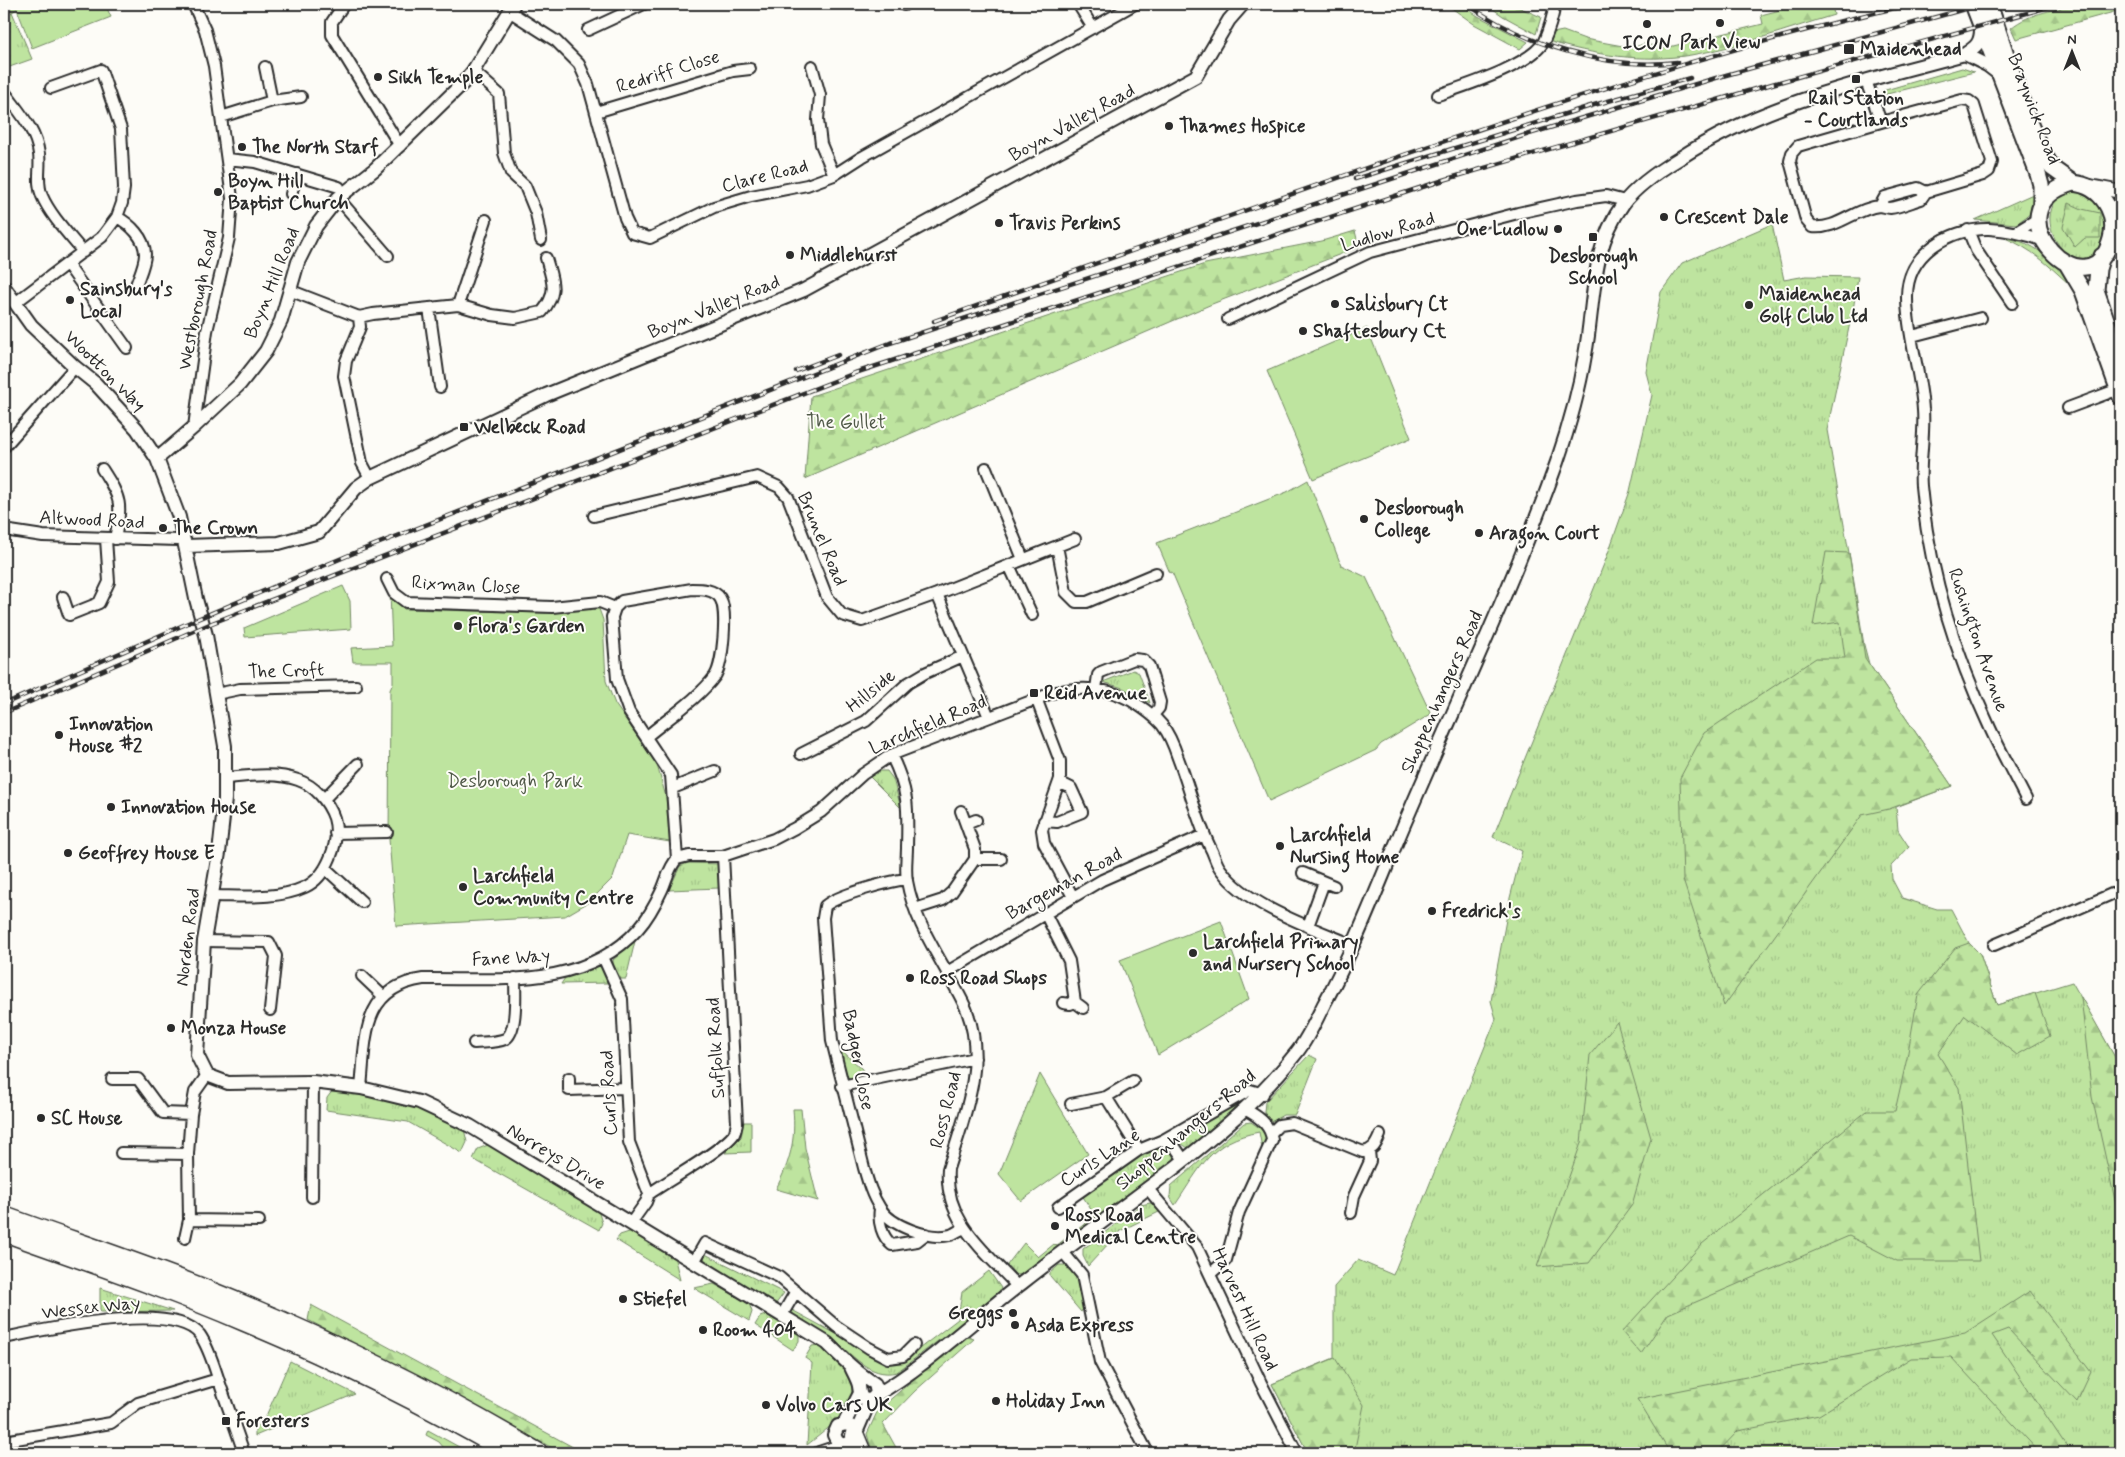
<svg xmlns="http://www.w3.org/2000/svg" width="2125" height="1457" font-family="Mynerve,sans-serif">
<defs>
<pattern id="grass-tufts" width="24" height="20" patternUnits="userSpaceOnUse" patternTransform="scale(1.25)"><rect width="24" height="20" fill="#bee49f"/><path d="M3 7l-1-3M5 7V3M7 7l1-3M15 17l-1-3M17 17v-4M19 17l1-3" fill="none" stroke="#a3c489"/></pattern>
<pattern id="forest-firs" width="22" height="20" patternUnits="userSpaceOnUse" patternTransform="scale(1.25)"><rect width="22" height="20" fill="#bee49f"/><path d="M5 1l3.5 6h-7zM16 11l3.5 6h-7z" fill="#a3c489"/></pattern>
</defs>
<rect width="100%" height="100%" fill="#fdfcf7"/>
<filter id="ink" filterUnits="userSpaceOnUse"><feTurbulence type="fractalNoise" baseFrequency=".02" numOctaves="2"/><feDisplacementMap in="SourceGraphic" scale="10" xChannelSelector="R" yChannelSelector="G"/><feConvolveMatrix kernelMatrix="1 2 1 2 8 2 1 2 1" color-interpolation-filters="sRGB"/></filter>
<g filter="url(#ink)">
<!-- grass -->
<path fill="url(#grass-tufts)" stroke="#748865" d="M12,12L32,59L4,69V21Z
M1962,68L1974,72L1883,95L1882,91Z
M2064,191H2084L2103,205C2106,232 2109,256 2075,261C2050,243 2039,213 2064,191Z
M2033,194L2030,214L2016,224L1975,220Z
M1772,224L1784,280L1806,276L1858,277L1854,304L1827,430L1851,564L1864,645L1869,664L1952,786L1896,807L1898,830L1909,847L1891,866L1892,879L1902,898L1937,909H1951L1969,943L1980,954L1997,1005L2072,982L2121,1068V1274L2118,1275L2121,1283V1453H1308L1272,1384L1334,1358V1287L1358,1260L1393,1275L1496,1019L1491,1001L1510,898L1522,851L1493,837L1606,559L1630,491L1652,395L1646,372L1661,292L1682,263Z
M2005,238C2036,242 2049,259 2071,279L2069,284C2047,264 2032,249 2005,238Z
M1133,670L1139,673L1150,703L1123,688L1103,682Z
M880,771H887L893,779L901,808L870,777Z
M688,863L719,864V888L669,890L680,866Z
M635,941L626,979H621L613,965V960Z
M599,963L604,968L607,983L561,984L565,978Z
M838,1047L862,1069L864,1076L852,1078L845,1077Z
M1309,1055L1317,1059L1295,1115H1283L1273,1121L1268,1119L1264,1112L1265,1102Z
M333,1090C382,1097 420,1106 464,1129L467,1142L462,1153L408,1122L326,1110L327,1098Z
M1253,1094L1192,1149C1183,1147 1181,1141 1172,1137Z
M744,1122H751V1152L725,1153L741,1137Z
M1251,1122L1266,1132V1138L1262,1148L1259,1132C1210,1141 1201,1167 1175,1205L1170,1197L1171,1186L1244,1123Z
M1161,1144C1170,1147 1175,1151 1175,1161L1027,1274L1016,1275L1007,1265L1024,1243L1038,1257L1054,1244L1056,1246L1095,1216L1082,1195L1143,1153Z
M488,1145L598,1210L602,1223L599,1230L473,1159L478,1149Z
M1150,1203L1158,1205L1163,1210L1120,1231L1088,1266L1083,1256V1249L1141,1205Z
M632,1231L674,1256L680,1280L616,1240L620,1235Z
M703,1253L784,1293L775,1305L706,1264Z
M1059,1265H1069L1075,1272L1086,1304L1081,1312L1050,1276V1273Z
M989,1271L1001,1288L996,1297L897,1372C868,1379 852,1352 831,1339C819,1331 806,1325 794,1318L792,1310L886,1361L898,1362L911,1355L958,1319L962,1292Z
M714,1284L749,1303L752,1312L749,1321L694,1288Z
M100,1288L173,1311L100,1312Z
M768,1314L799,1333V1341L793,1350L755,1325L760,1317Z
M818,1345C829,1353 846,1365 850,1378C861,1406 826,1430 807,1445L812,1363L805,1358L812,1346Z
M290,1361L355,1394L255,1436V1430L266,1416Z"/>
<!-- forest -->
<path fill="url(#forest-firs)" stroke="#748865" d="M1446,4H1460L1478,16L1528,42L1520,49L1474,24Z
M1486,4H1511L1541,17L1536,34L1503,16Z
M1803,4H1832L1834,15C1787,29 1739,47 1691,55C1643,63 1593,55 1548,41L1553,33L1563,31L1585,39L1628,47H1635L1644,44L1665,48L1763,24L1761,15Z
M2080,4H2121V10L2016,39L2011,28C2030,12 2057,10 2080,4Z
M2069,203L2082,209L2100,213V238H2085L2075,247L2063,227Z
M1355,231L1359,247L1212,304L805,479L811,396L1205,264L1322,241Z
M1826,552L1849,553L1865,658L1952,786L1889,809L1862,815L1724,1006L1683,880L1680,778L1704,733L1816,658H1845L1840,622L1813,626Z
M1969,943L1980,954L1997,1005L2035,993L2050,1036L2017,1055L1965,1015L1938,1054L1959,1088L1979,1261H1897L1849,1236L1668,1314L1641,1354L1622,1332L1702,1244L1867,1111H1895L1907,1058L1918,995L1955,948Z
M2081,997L2121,1068V1227L2092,1097Z
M1617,1022L1651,1138L1632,1205L1589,1263L1537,1267L1581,1143L1590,1055Z
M793,1109H801L805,1148L818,1201L776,1189C790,1161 796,1141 793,1109Z
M2030,1291L2091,1372L2077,1402L2008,1329L1992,1335L2069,1450V1453H2040L1951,1357L1911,1358L1819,1415L1738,1431L1717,1453H1670L1637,1399L1965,1333Z
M311,1305L571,1446L581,1453H562L308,1320Z
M964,1336L974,1339L915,1391L883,1424L899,1453H876L871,1448L867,1434L878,1410Z
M1335,1358L1364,1405L1354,1453H1308L1272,1384Z
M428,1430L470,1453H471H448L439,1442L426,1435Z"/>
<!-- green -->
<path fill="#bee49f" stroke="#748865" d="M8,4H105L111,17L32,48L17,9L12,12Z
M1367,328L1411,438L1313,479L1267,371Z
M1308,480L1341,565L1366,577L1431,714L1381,744L1376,750L1269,801L1172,572L1170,573L1157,543L1287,492Z
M343,586L350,601L351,629L245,637L244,628Z
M390,592L404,609L545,613L594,607L599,609L603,620L606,681L615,704L657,765L666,797L670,842L627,835L613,878L589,902L565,916L396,926L389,839L390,690L393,683V662H353L351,648L392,646Z
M1221,921L1249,999L1158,1055L1120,960Z
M1040,1074L1088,1154L1021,1201L999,1174Z"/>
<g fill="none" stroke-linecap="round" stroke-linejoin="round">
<!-- minor casing -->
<g stroke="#2b2b2b" stroke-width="14">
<path id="minor" d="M193,4L205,30L214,66L232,198L229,238L207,331L194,427
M344,4L332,22V35L400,146
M1078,4L1093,28
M904,5L905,4
M509,11L556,41L579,64L588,84L625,218L632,233L650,238L714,207L751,196L807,185L834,175L862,157L1135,4
M588,30L644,4
M812,66L820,95L818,120L821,144L834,175
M265,67L272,101
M473,71L499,94L504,153L511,173L525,186L536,213L541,240
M1866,81L1881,122L1962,100L1969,101L1974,105L1992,162L1989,171L1983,175L1926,192L1921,199C1911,202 1900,207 1890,208C1887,208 1883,206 1879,206C1854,209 1837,230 1812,227L1806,220L1790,161L1792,153L1798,146L1881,122
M4,91C18,111 36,129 39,154C41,168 36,182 42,196C50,215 70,236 83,252
M1438,95C1464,86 1532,65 1544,41C1549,30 1553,15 1555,4
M596,112L733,71L750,69
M221,117L272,101L301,97
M227,159L255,162L339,187
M291,194L297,174
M338,198L388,256
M1880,206L1885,197L1918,188L1926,192
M117,217C130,224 145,238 145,254C145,264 139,276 136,285
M1968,230L1976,250L2012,303
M2016,232L2039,218
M67,264L127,348
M289,290L359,317L373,314L458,305L492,315L515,318L542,312C559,292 552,280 546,258
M15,303L102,237L117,217L122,203L124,188L121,129L101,70L51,88
M458,305L486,220
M429,308L440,387
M359,317L360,327L346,361L344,376L362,463L370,478
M1228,319L1370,252L1518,213L1577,200L1606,196L1625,201
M1912,336L1981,318
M2068,408L2119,389
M4,447L75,367
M986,468L1023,559
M102,469C122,500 122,503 115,539
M594,516L757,477L779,487L788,497L827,597L842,615L862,621L937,594L1075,539
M4,530L43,536L178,540
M1057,546L1066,592L1076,602H1087L1156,573
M1009,565L1032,615
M387,579L394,593L406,602L552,607L600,602L615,608
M937,594L989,717
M63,597L69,615L99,603L109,582L106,539
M1096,689L1098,675L1101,672L1134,659L1143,660L1149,666L1160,702L1159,708L1153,715
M216,694L240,689L356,686
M1036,698L1060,761V779L1042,830L1044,843L1073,897
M801,754L866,721L908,683L925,673L963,656
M891,755C909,791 908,808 907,847C907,857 905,870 907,881C913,915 931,944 948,974C954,986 962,998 967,1011C987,1064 964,1117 948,1169C944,1221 985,1251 1017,1286
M673,788L715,771
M324,799L358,764
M2026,799C2014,775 2001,752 1990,728C1955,653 1929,569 1921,486C1919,461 1925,435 1923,410C1921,373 1907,335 1907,298C1906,254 1949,228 1989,229C2009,230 2026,234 2044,241
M1044,821L1057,822L1082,812L1071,788L1059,782
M966,824L976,820
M335,833L387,832
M677,859L689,856H723L774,839L795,828L821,812L863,774L891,755L1052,693C1080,686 1107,687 1132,701C1143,708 1154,715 1162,725C1170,735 1174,746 1178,758C1190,789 1197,822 1212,851C1215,858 1217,866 1222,871C1247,906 1313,928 1353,945
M975,859H1001
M325,868L362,902
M1303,873L1334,886
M907,879C890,881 837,895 825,906L823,918L832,1041L864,1168C868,1182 872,1196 880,1208C891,1226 929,1240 950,1235C954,1234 959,1230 964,1228
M211,896C241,896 277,900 305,887C327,877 341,841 334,818C328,801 315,786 298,780C276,772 249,776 226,778
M915,909L943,900L952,892L975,859V849L961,811
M1045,913L1069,961L1075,1002L1083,1008
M1308,926L1324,882
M204,941L269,942L276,956L270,1010
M1994,945L2121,890
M603,957L622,999L629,1142L649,1194L646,1202L631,1223
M947,972L1102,880L1204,835
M362,976L383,996
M1063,1003L1070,1004L1075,1002
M474,1043C484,1042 496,1043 505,1039C518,1032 515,992 515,978
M569,1078V1090L625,1088
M112,1079H138L163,1113L191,1114
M842,1086L975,1058
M361,1088C366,1039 361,988 423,979C496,978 584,990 638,929C648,918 656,903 662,890C667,879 669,867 677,859L671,775L629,712L617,679L612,617L615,608L622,601L692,589C701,589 714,589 720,598C728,610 723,664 715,676C700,697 666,720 646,737
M1106,1097L1139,1150
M1071,1104L1106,1097L1133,1081
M1272,1132L1279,1125L1292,1123L1363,1152C1374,1150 1376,1144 1380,1135
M1163,1140L1175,1147L1184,1160
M121,1153L188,1154
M1148,1189L1197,1247L1261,1383L1297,1453
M649,1194C667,1181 723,1150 734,1134C736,1130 736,1127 737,1123L723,856
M312,1197L313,1082
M1058,1207L1139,1150L1163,1140L1250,1090L1263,1094
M880,1209C878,1222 882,1237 892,1245L917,1241L926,1234
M1351,1213L1354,1196L1370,1161L1369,1151
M189,1220L259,1221
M185,1238L189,1220L188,1154L191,1114L195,1092L207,1075
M1063,1252L1082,1275L1100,1362L1148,1453
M694,1262L705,1243L779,1277L836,1326L869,1348L888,1358L903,1356L914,1345
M1210,1274L1226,1260L1239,1212L1272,1140C1271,1126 1258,1116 1246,1110
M782,1315L796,1291
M4,1338C42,1330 174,1300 200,1335C209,1348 214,1366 219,1381C227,1405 236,1429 244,1453
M4,1441L111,1423L138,1403L218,1379"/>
</g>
<!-- tertiary casing -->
<g stroke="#2b2b2b" stroke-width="16">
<path id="tertiary" d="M1965,54L1987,65L2000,75
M2085,185L2121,192
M4,287L31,325L75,367L96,384L137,429L157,459L179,517L196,599L206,635L225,746V799L219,853L204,941L197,1055L207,1075L228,1083L313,1082L361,1088L419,1102L470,1126L827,1343C842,1358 857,1373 875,1384L877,1393L872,1399C860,1402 860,1394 859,1386C858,1380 853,1372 851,1367
M157,459L194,427L240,384L266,351L281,321L298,262L316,226L338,198L375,169L463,83L473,71L514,4
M186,546L279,543L319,532L356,488L370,478L546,395L804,290L1196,76L1229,20L1243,4
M876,1395C929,1364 973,1320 1022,1283C1073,1243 1126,1205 1177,1166C1222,1130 1261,1098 1297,1052C1308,1038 1316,1020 1324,1004C1355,947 1378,886 1403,827C1455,705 1513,586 1557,462C1569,427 1579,391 1585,355C1595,302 1590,250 1623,204C1637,185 1660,170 1680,158C1765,102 1868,80 1965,54C1976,47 1981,43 1981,29
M844,1424L859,1395
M841,1444L837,1441L834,1435L838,1426L847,1424L852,1427L855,1432
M819,1453L852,1442L870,1400"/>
</g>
<!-- primary casing -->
<g stroke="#2b2b2b" stroke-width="19">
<path id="primary" d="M1973,4L2038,174L2041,185V205
M1989,4L2028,120L2040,148L2052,168L2073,183
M2073,183C2101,186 2118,212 2111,239C2090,318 1984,209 2073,183Z
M2102,256L2098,269L2096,290L2121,363
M2067,264L2083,291L2121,397"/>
</g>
<!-- motorway casing -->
<g stroke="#2b2b2b" stroke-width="21">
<path id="motorway" d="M4,1216C70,1240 137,1262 203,1288C319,1334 432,1389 539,1453
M4,1232C85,1261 166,1288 245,1322C336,1360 424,1404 509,1453
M855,1436L862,1453"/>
</g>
<!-- minor -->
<use href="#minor" stroke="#fdfcf7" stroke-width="10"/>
<!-- tertiary -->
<use href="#tertiary" stroke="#fdfcf7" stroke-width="12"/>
<!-- primary -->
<use href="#primary" stroke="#fdfcf7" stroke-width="15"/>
<!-- motorway -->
<use href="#motorway" stroke="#fdfcf7" stroke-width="18"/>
<!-- rail casing -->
<g stroke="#2b2b2b" stroke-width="4.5">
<path id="rail" d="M1467,4C1523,44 1607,71 1677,62
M1355,179L1594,105L1690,78
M934,321C1043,282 1152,244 1261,205C1475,129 1690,55 1912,4
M796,371L838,355
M4,704L195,620L354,553L890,343L1529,134L1726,75L1983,4
M4,713L212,623L855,373L1447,179L1772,84L2059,4"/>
</g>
<!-- rail -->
<use href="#rail" stroke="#fdfcf7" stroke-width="2.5" stroke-dasharray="8" stroke-linecap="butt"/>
</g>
</g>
<!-- markers -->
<g fill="#2b2b2b" stroke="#fdfcf7" stroke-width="2">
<circle cx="1720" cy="23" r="5"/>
<circle cx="1647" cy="24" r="5"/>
<rect x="1843" y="43" width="12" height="12" rx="2.5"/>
<circle cx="378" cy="77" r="5"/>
<rect x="1851" y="74" width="10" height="10" rx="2.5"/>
<circle cx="1169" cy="126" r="5"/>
<circle cx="242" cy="147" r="5"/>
<circle cx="218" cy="192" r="5"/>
<circle cx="1664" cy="217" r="5"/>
<circle cx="999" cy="223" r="5"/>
<circle cx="1558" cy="229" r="5"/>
<rect x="1588" y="232" width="10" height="10" rx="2.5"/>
<circle cx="790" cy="255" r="5"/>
<circle cx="70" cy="300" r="5"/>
<circle cx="1335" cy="304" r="5"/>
<circle cx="1749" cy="305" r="5"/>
<circle cx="1303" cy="331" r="5"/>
<rect x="459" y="422" width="10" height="10" rx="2.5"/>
<circle cx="1364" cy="519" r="5"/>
<circle cx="163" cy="528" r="5"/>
<circle cx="1479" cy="533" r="5"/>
<circle cx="458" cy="626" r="5"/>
<rect x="1029" y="688" width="10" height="10" rx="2.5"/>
<circle cx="59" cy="735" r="5"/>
<circle cx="111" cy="807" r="5"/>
<circle cx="1280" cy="846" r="5"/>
<circle cx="68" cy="853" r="5"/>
<circle cx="463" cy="887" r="5"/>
<circle cx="1432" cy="911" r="5"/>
<circle cx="1193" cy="953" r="5"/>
<circle cx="910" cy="978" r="5"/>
<circle cx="171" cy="1028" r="5"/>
<circle cx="41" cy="1118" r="5"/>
<circle cx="1055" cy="1226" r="5"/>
<circle cx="623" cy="1299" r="5"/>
<circle cx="1013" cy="1313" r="5"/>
<circle cx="1015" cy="1325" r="5"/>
<circle cx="703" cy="1330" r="5"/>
<circle cx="996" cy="1401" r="5"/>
<circle cx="766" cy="1405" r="5"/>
<rect x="221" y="1416" width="10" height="10" rx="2.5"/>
</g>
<g text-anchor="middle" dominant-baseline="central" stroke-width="4" stroke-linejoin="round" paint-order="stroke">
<!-- poi labels -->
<g font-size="19" font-weight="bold" fill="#2b2b2b" stroke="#fdfcf7" text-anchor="start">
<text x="1720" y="42" text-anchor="middle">Park View</text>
<text x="1647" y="43" text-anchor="middle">ICON</text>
<text x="1860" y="49">Maidenhead</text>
<text x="388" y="77">Sikh Temple</text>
<text x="1856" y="98" text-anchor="middle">Rail Station<tspan x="1856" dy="22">- Courtlands</tspan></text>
<text x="1179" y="126">Thames Hospice</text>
<text x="252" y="147">The North Starf</text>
<text x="228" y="181">Boyn Hill<tspan x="228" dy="22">Baptist Church</tspan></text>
<text x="1674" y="217">Crescent Dale</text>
<text x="1009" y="223">Travis Perkins</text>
<text x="1548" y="229" text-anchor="end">One Ludlow</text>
<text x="800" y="255">Middlehurst</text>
<text x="1593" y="256" text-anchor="middle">Desborough<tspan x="1593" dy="22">School</tspan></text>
<text x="80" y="289">Sainsbury's<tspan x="80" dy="22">Local</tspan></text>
<text x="1759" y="294">Maidenhead<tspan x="1759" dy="22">Golf Club Ltd</tspan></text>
<text x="1345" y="304">Salisbury Ct</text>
<text x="1313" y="331">Shaftesbury Ct</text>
<text x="474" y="427">Welbeck Road</text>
<text x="1374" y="508">Desborough<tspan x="1374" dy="22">College</tspan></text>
<text x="173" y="528">The Crown</text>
<text x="1489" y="533">Aragon Court</text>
<text x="468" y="626">Flora's Garden</text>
<text x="1044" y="693">Reid Avenue</text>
<text x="69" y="724">Innovation<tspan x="69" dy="22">House #2</tspan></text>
<text x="121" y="807">Innovation House</text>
<text x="1290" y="835">Larchfield<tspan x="1290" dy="22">Nursing Home</tspan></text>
<text x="78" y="853">Geoffrey House E</text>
<text x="473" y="876">Larchfield<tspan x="473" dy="22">Community Centre</tspan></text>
<text x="1442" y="911">Fredrick's</text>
<text x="1203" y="942">Larchfield Primary<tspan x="1203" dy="22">and Nursery School</tspan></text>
<text x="920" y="978">Ross Road Shops</text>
<text x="181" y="1028">Monza House</text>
<text x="51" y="1118">SC House</text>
<text x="1065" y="1215">Ross Road<tspan x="1065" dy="22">Medical Centre</tspan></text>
<text x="633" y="1299">Stiefel</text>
<text x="1003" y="1313" text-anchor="end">Greggs</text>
<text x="1025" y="1325">Asda Express</text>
<text x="713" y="1330">Room 404</text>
<text x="1006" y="1401">Holiday Inn</text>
<text x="776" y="1405">Volvo Cars UK</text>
<text x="236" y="1421">Foresters</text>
</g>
<!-- street labels -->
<g font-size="19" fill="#2b2b2b" stroke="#fdfcf7">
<text transform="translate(668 72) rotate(-17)">Redriff Close</text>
<text transform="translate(2034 109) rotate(69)">Braywick Road</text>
<text transform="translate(1072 123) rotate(-29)">Boyn Valley Road</text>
<text transform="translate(765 176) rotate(-14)">Clare Road</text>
<text transform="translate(1388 232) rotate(-17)">Ludlow Road</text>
<text transform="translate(272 283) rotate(-68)">Boyn Hill Road</text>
<text transform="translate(198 300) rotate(-79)">Westborough Road</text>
<text transform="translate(714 307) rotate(-22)">Boyn Valley Road</text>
<text transform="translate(105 371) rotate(45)">Wootton Way</text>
<text transform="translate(92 520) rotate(3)">Altwood Road</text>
<text transform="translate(822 539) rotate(67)">Brunel Road</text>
<text transform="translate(466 585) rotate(3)">Rixman Close</text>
<text transform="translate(1978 640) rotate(71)">Rushington Avenue</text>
<text transform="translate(286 671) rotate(-2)">The Croft</text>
<text transform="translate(871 691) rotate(-39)">Hillside</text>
<text transform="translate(1442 692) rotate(-66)">Shoppenhangers Road</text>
<text transform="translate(928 725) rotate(-23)">Larchfield Road</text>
<text transform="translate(1064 884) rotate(-29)">Bargeman Road</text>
<text transform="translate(188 937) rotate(-83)">Norden Road</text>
<text transform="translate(511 958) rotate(-3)">Fane Way</text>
<text transform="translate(716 1048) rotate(-93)">Suffolk Road</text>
<text transform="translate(858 1060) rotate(79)">Badger Close</text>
<text transform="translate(609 1093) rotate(-93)">Curls Road</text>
<text transform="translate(946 1110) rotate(-76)">Ross Road</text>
<text transform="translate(1186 1130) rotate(-40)">Shoppenhangers Road</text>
<text transform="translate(556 1157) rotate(31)">Norreys Drive</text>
<text transform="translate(1100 1158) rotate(-33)">Curls Lane</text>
<text transform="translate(91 1308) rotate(-6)">Wessex Way</text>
<text transform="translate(1245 1309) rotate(65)">Harvest Hill Road</text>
</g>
<!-- park labels -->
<g font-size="19" fill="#505948" stroke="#fdfcf7">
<text x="846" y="422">The Gullet</text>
<text x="515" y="781">Desborough Park</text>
</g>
</g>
<!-- margin -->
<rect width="2125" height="1457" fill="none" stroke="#fdfcf7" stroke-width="20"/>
<rect x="10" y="10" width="2105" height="1437" fill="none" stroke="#2b2b2b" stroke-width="2" filter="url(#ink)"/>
<!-- north arrow -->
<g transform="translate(2072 52)" stroke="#fdfcf7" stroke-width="4" paint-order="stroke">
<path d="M0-4L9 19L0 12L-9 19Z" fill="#2b2b2b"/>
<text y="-8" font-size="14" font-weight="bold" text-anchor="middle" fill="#2b2b2b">N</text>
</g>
</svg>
